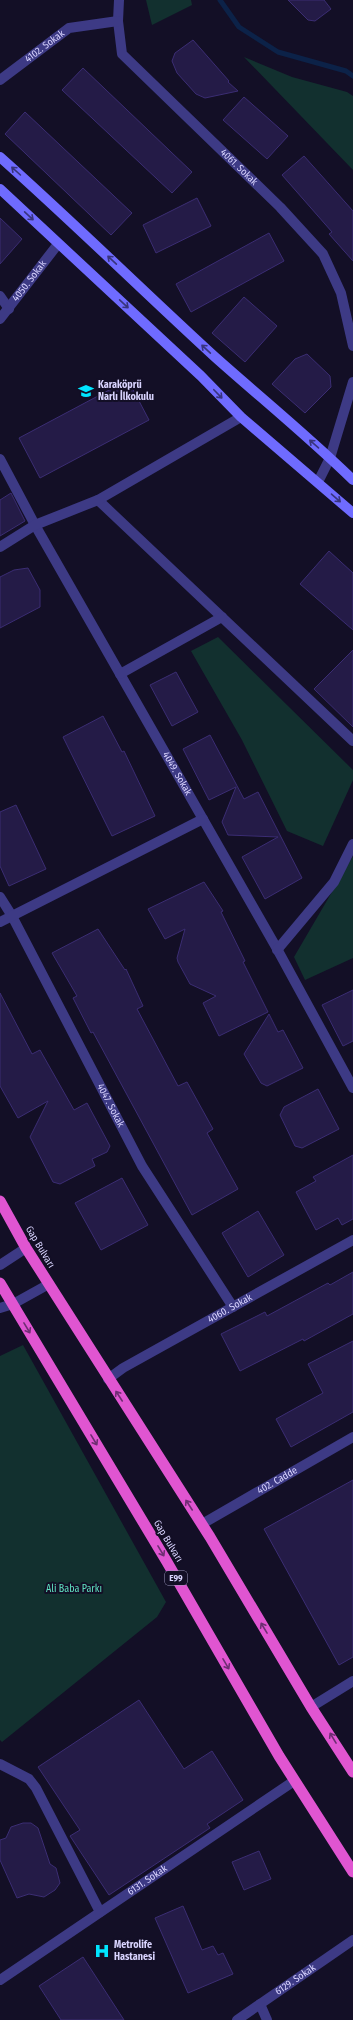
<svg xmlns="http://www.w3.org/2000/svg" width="353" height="2020" font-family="'Fira Sans Condensed',sans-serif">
<rect width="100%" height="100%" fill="#130f26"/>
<!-- green -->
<path fill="#12302f" d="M146,0H191L192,5L152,25Z
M244,57L292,77L347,92L353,96V170Z
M218,637L353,770V780L323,846L287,831L242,740L191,651Z
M353,856V958L305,980L294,957Z
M23,1345L166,1602L157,1617L2,1742L0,1740V1356Z"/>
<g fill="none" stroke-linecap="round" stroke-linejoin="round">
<!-- stream -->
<path stroke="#0c2248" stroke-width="5" d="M220,0L239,27L278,52L346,71L353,76"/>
</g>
<!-- building -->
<path fill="#241b47" stroke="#3b2d73" d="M288,0H324L331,9L315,21L308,20Z
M193,40L229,81L228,82L238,91L205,98L196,94L177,73L172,61L175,53Z
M83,68L192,172L172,193L62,90Z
M244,97L288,136L267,159L223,120Z
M25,112L132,213L111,235L5,134Z
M304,156L353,211V261L329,234L332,232L282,175Z
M197,198L211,226L156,253L143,225Z
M0,218L22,239L0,264Z
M269,233L284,261L191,312L176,284Z
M244,297L277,326L245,362L212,333Z
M307,354L330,376L331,387L305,413L272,384L295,359Z
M128,380L149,420L40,478L19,438Z
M11,493L25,521L0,536V500Z
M329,551L353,573V630L300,584Z
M28,568L40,590V607L0,628V577L14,570Z
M353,650V727L314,689Z
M176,672L198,712L172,726L150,685Z
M103,716L122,752L124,751L155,816L112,836L63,737Z
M210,735L244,799L258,792L302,878L265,899L242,857L278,837L228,835L222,822L236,787L209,800L183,749Z
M16,805L46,869L9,886L0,866V812Z
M204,882L223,911L221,912L245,961L243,962L268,1012L219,1036L203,1003L216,996L190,984L178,962L177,958L185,929L165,939L148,909Z
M98,929L125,970L126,969L143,1006L137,1009L178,1086L187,1082L213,1129L207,1133L238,1189L192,1215L93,1032L91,1033L73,998L77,996L52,953Z
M353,990V1041L343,1046L322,1005Z
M0,993L32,1054L40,1050L74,1110L87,1103L110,1146L107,1152L92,1159L95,1166L60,1184L53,1182L30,1137L48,1101L18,1118L0,1086Z
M269,1014L278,1032L283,1030L303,1068L267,1086L261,1083L244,1054Z
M318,1089L339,1129L302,1148L295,1146L280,1115L284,1107Z
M353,1155V1219L342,1225L338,1218L316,1230L296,1192L316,1181L313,1177Z
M122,1178L148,1225L101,1250L75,1203Z
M258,1211L284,1255L248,1277L222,1233Z
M353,1272V1314L304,1341L303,1339L240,1371L221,1334L265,1312L267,1316L328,1283L330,1285Z
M353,1341V1412L291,1447L276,1419L323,1393L308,1364Z
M353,1480V1657L339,1665L264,1529Z
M139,1700L184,1769L212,1751L243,1800L207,1824L210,1828L109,1895L70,1836L80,1830L38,1767Z
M23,1823H31L38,1828L50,1864L56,1868L60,1883L55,1890L44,1897L29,1894L17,1898L0,1860V1840L6,1838L11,1827Z
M259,1851L271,1879L244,1890L232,1862Z
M183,1906L202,1950L213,1946L218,1955L223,1953L233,1974L188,1993L155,1918Z
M83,1957L124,2020H61L39,1986Z"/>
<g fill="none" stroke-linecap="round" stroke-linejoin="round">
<!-- minor -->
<g stroke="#3d3a85" stroke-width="10">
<path id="s1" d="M119,0L118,21L122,54L280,207L323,254L341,293L353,346"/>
<path id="s2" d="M0,80L69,28L118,21"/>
<path d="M0,296L9,309"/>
<path id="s3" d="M0,319L58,244"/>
<path id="s4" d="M0,459L35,525L276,947L353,1088"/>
<path d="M318,482L330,458L353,382"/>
<path d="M98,500L353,741"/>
<path d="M0,547L35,525L98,500L241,417"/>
<path d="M120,674L222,617"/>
<path id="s5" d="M0,897L12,916L142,1166L233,1307"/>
<path d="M0,922L203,819"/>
<path d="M277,950L334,882L353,844"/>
<path d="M0,1265L26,1248"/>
<path d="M0,1308L13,1304L49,1284"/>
<path id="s6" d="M108,1379L123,1368L353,1240"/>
<path d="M311,1707L353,1681"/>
<path d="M0,1764L29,1779L36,1788L100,1912"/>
<path id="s7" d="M0,1980L294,1781"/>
<path d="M260,2004L267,2020"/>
</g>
<!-- tertiary -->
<g stroke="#3d3a85" stroke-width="10">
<path id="s8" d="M202,1524L353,1437"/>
<path id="s9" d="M237,2020L353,1940"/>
</g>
<!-- secondary -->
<path stroke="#6f6bff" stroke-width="10" d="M0,157C73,222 143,291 215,357C261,398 309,437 353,480
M0,189L201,376L241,417L353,513"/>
<!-- trunk -->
<path stroke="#e055d1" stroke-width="11" d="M0,1201L26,1248L210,1537L311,1707L353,1772
M0,1283L167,1562L279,1756L353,1872"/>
</g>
<!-- one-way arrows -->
<defs><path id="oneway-shaft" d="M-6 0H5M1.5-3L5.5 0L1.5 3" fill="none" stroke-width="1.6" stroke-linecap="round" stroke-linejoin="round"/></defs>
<g stroke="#38347d">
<use href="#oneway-shaft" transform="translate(16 171) rotate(-138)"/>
<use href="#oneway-shaft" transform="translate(29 216) rotate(43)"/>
<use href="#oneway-shaft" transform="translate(112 260) rotate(-137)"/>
<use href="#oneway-shaft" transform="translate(124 304) rotate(43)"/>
<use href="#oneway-shaft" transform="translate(206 349) rotate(-137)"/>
<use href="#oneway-shaft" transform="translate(218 394) rotate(46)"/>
<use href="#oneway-shaft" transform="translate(314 444) rotate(-139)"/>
<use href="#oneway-shaft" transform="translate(336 498) rotate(41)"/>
</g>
<g stroke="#6f2e73">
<use href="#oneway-shaft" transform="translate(27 1328) rotate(59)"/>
<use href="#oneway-shaft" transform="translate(119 1396) rotate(-123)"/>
<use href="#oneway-shaft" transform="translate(94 1440) rotate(59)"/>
<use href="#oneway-shaft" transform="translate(189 1505) rotate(-123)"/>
<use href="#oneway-shaft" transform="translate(161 1551) rotate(59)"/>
<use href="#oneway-shaft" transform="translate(264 1628) rotate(-121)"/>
<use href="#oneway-shaft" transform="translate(226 1664) rotate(60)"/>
<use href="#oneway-shaft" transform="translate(333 1738) rotate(-121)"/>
</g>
<!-- icons -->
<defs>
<g id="school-bare" transform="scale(1.2)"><path d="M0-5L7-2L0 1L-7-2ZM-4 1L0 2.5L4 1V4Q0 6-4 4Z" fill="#00e5ff" stroke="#130f26" stroke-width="2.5" paint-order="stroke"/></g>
<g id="hospital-bare" transform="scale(1.2)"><path d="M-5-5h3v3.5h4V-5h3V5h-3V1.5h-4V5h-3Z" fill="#00e5ff" stroke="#130f26" stroke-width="2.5" paint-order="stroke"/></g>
</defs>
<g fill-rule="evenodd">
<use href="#school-bare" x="86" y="391"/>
<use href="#hospital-bare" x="102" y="1951"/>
</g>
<g text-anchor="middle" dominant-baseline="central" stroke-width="4" stroke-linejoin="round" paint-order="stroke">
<!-- shield labels -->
<rect fill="#130f26" stroke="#9e99be" stroke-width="1" x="165" y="1571" width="22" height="14" rx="3"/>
<g font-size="9" font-weight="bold" fill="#d9d4ff">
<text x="176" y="1578">E99</text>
</g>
<!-- street labels -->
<g font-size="10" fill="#d9d4ff" stroke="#130f26">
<text stroke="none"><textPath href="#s2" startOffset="56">4102. Sokak</textPath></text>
<text stroke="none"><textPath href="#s1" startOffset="217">4061. Sokak</textPath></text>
<text stroke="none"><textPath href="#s3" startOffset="48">4050. Sokak</textPath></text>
<text stroke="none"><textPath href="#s4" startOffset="361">4049. Sokak</textPath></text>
<text stroke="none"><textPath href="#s5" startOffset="236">4047. Sokak</textPath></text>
<text transform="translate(40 1247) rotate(59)">Gap Bulvarı</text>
<text stroke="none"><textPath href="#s6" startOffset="141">4060. Sokak</textPath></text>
<text stroke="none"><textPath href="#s8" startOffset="87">402. Cadde</textPath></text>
<text transform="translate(168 1541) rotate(59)">Gap Bulvarı</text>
<text stroke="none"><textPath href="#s7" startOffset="178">6131. Sokak</textPath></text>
<text stroke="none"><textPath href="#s9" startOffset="71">6129. Sokak</textPath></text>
</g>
<!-- poi labels -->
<g font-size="10" font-weight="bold" fill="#d9d4ff" stroke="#130f26" text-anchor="start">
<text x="98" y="385">Karaköprü<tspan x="98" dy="12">Narlı İlkokulu</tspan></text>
<text x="114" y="1945">Metrolife<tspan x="114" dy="12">Hastanesi</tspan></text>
</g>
<!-- park labels -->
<g font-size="10" fill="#5fe0c0" stroke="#130f26">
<text x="74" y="1589">Ali Baba Parkı</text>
</g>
</g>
</svg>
